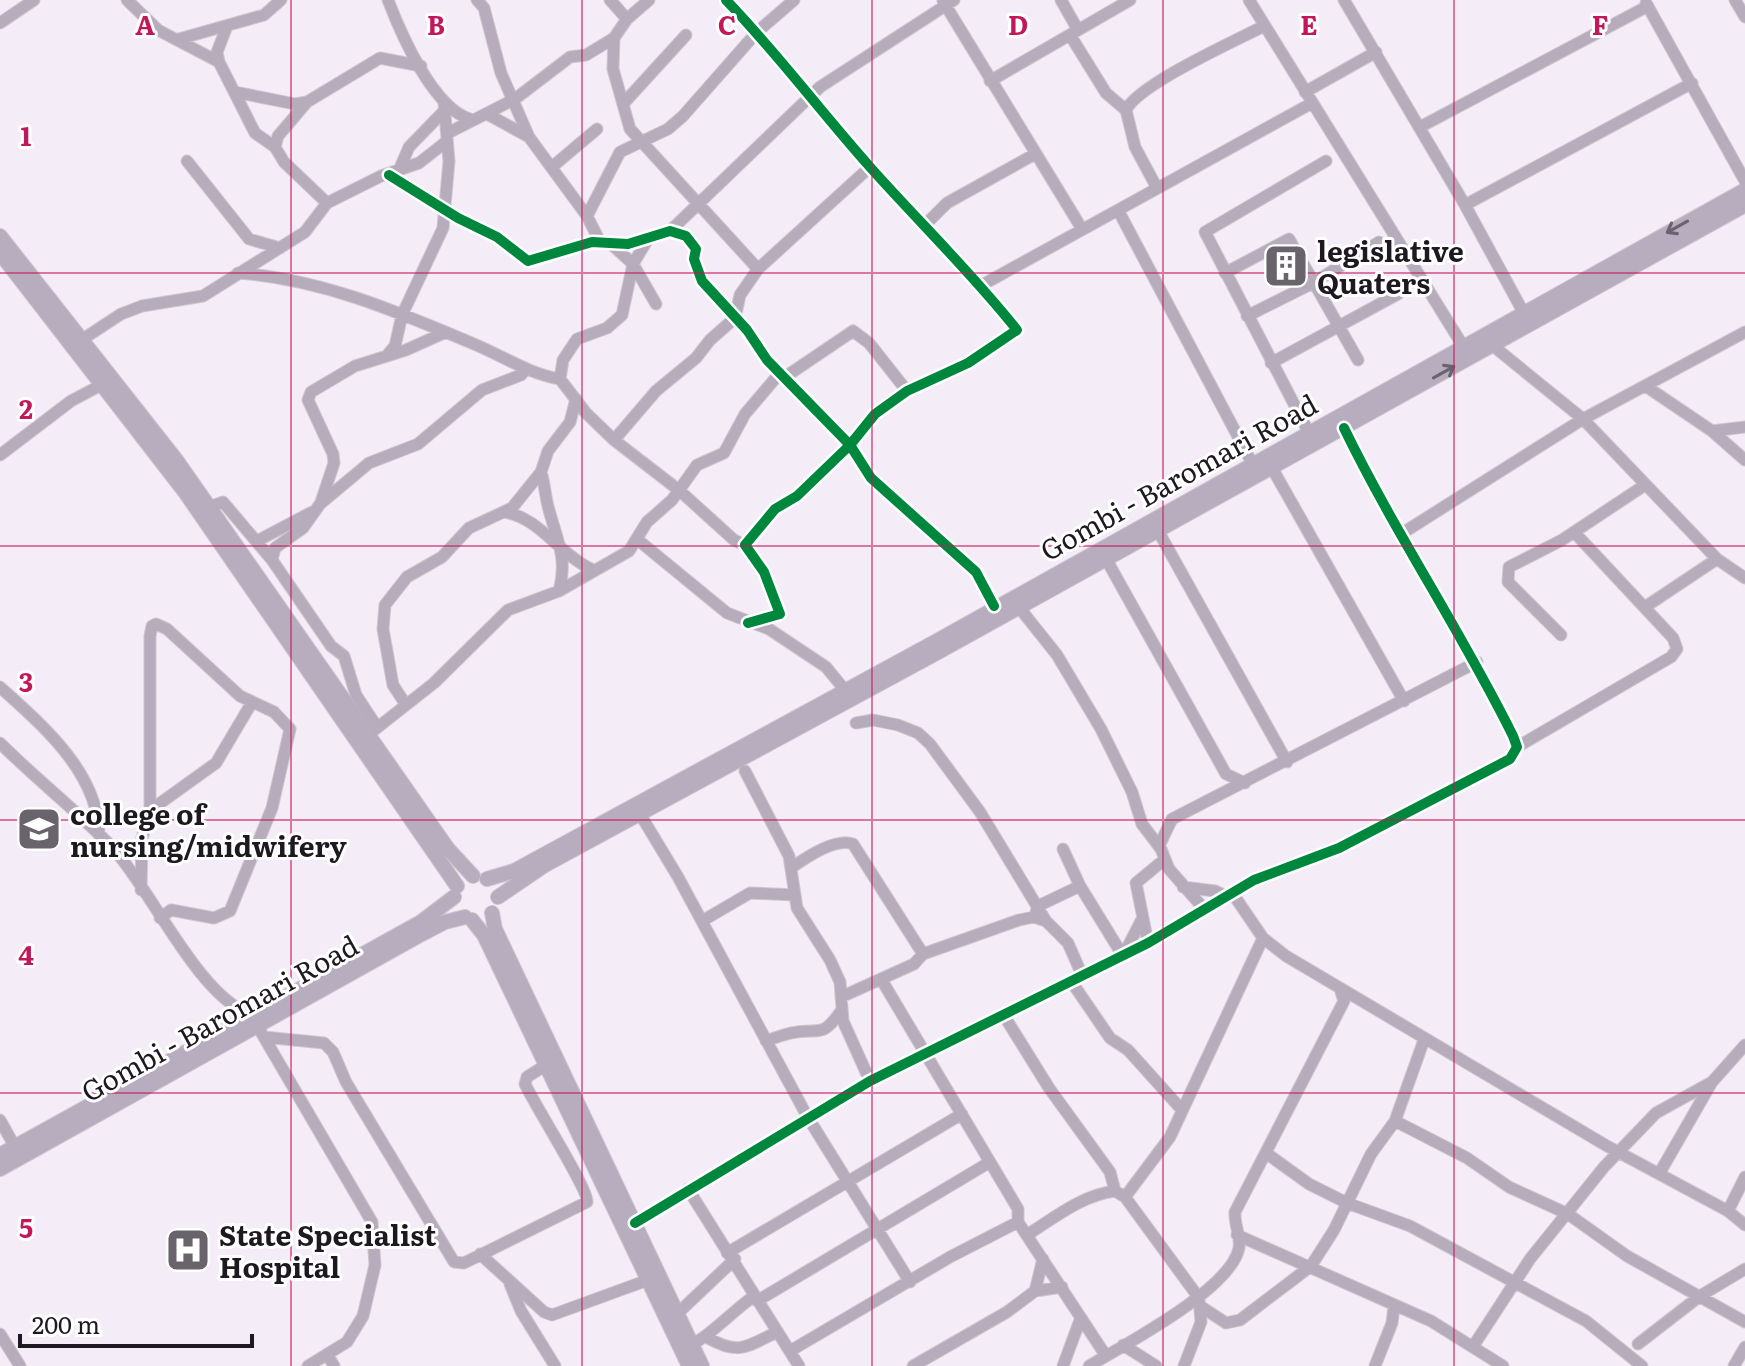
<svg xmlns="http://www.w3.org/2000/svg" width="1745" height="1366" font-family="Literata,serif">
<rect width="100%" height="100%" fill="#f4ecf7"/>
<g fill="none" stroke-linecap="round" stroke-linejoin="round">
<!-- minor casing -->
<g stroke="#cdc7cf" stroke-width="13">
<path id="minor" d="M127,0L158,30L219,62
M388,0C401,34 433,108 470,119
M477,0L484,8L501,73L529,137L587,216L600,242
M610,0L627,19
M726,0C777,53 821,112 870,167C919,222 971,272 1017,330L968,363L907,391L875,414L850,445L797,496L775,509L745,545L764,572L780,614L748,623
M1061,0L1078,30
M1249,0L1463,346
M1344,0L1465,205L1527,319
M1735,0L1745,17
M943,1L1082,229
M1646,3L1745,181
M0,23L34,0
M226,29L217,52L219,62L255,133L275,147L284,162L327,203
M1070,35L1106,93L1126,110L1135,147L1157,188
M614,38L613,69L630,129L758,269
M179,39L264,15L281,0
M990,81L1130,0
M235,92L295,104L307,102L380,58L421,66
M1305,92L1376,52
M623,104L686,35
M1126,110C1139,84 1235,41 1264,26
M487,114L529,137
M1420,127L1648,6
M448,133L515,99L570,57L586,55L614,38L627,19L649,0
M275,147L278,136L307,102
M187,161L249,239L280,248
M552,167L597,129
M400,168L409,147L443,112
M389,175L458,218L497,237L528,261L592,242L628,244L670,231L686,236L696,249L694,259L702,281L747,330L767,360L850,445L871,478L976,572L994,606
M1465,205L1692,83
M1118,210L1252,463
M587,216L620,152L668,129L683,116L757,32L794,0
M926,224L947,203L1035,154
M670,231L820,87L954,0
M610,243L633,264L656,304
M238,273C322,279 398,312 474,344C503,356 529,374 560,379L586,413L614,440L680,491L734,540L745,545
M1225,273L1289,239L1358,360
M982,285L1312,103
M1247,316L1313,283L1379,242
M83,339L121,314L142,306L203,296L305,232L327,203L381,176L419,163L447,141
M1492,345L1583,419L1717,559L1745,578
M389,353L395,346L402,315L443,228L449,161L444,103
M1271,363L1398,294
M785,377L853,331L869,343L907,391
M560,379L563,360L577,339L607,328L622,315L633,264L648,239
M1647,387L1712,431L1745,460
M1712,431L1745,427
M1309,433L1205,232L1326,161
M614,440L656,391L696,358L710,340L735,318L740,295L758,269L870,167
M0,455L71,401L103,384
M1272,468L1404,701
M541,472C545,484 545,497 549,510C557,540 568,559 559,591
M321,502L334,463L333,454L308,400L311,392L355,366L406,350L446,332
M209,507L223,502L272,560L331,646L344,656L356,695L377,727
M504,512C539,517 559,554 591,569
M1157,529L1287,762
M1401,534L1583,419L1745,332
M638,540L727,613L769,629L826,667L844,689
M257,541L312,512
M1105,557L1226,774L1245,783
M272,560L275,548L303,528L320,504L369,463L418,444L482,390L521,375L526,369
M1014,601L1057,655L1101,729L1132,792L1142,824L1161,849L1169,869L1205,910
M1645,607L1717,559
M1561,635L1508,582L1509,567L1562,540L1645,485
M0,687C42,725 99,773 99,835
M406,705L393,685L383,629L385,605L407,577L442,557L469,528L512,508L541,472L548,451L570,422L576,399
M856,723L873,720L898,725L918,733L930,744L980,812L1046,921L1068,943L1082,975
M368,735L434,683L508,610L559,591L629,551L647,522L672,500L697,465L724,453L745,414L779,374
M0,743C36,779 76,810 112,847C151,889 197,995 251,1015L372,1222L375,1265L363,1316L347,1342L308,1366
M1517,747L1671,657L1677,649L1673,638L1574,532
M745,771L789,856L797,908L830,960L840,982L843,1021L870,1081
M640,814L678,877L807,1116L910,1282
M150,818L159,804L216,763L251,704
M1159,846L1172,819L1477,662
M1063,849L1080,886L1123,956
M791,868C805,858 836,837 853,844L923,954L914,964L841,997
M1183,887L1215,891L1228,897
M141,890L142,838L150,812V636L152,626L156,624L167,629L240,696L274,712L290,729L272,808L230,911L214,918L171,910L160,918
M1233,894L1263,938L1286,956L1607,1146L1728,1211L1745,1225
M1036,912L1038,906L1080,886
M702,921L750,893L795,895
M1148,943L1136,883L1165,859
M923,954L1019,920L1034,917L1046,921
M1123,956L1141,921
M881,979L1018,1209V1222L1106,1356
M1071,981L1110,1038L1128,1050L1182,1110
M1003,1014L1049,1088L1110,1172L1115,1191
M264,1037L324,1043L333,1052L346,1082L454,1262L464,1263L587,1202C589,1190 535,1106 525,1084L527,1077L546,1065
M766,1041C774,1038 783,1035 791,1033C819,1027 821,1040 841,1011
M0,1120L15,1147
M1395,1121L1467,1158L1509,1187L1568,1214L1627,1256L1745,1322
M1266,1153L1309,1184L1347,1203L1410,1226L1586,1321L1642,1366
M1659,1174L1712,1082L1745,1045
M688,1189L799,1366
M1125,1197L1170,1137L1263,938
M1728,1211L1745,1177
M635,1223L870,1081L1148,943L1254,880L1339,848L1510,759L1517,747L1513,736C1461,631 1395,533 1344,428
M1027,1235C1054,1218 1082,1195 1115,1191L1125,1197L1199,1298L1201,1322L1184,1366
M1237,1235L1431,1321L1503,1366
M727,1253L962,1114
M480,1254L544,1312L552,1315L648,1280
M510,1284L521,1311L555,1366
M1035,1291L1043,1259
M757,1301L990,1162
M1200,1306L1226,1323L1240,1320L1311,1266L1334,1230L1371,1154L1395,1121L1424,1040
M678,1313L735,1259
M0,1334L20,1366
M708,1338C740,1356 747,1346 777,1332
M1638,1344L1700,1296L1745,1269
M1123,1345L1156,1366
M1474,1345L1530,1259L1604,1167L1656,1113L1712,1082
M686,1347C709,1338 730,1313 754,1296
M790,1351L950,1257L1018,1222
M327,1354L334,1366
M913,1366L1007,1312L1035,1291L1062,1287
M1063,1366L1080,1320
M1089,1366C1126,1344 1231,1289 1239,1248C1241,1237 1234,1224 1235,1212L1344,1001L1340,989
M1375,1366L1392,1323L1394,1306
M1734,1366L1745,1347"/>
</g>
<!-- major casing -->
<g stroke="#cdc7cf" stroke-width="16">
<path id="major" d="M0,236L177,461L448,849L473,876
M0,253L185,492L457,886
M487,879L514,871L935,642L1745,190
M498,897L545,865L940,651L1745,205
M492,913L495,929L702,1366
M472,920L484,935L515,1000L689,1366
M0,1155L421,922L454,897
M0,1169L420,935L445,922L465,917"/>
</g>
<!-- minor -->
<use href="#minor" stroke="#b6acbb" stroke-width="11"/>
<!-- major -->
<use href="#major" stroke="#b8acbf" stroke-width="14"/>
<!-- cycleway casing -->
<g stroke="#fff" stroke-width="15">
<path id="cycleway" d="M726,0C777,53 821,112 870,167C919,222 971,272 1017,330L968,363L907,391L875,414L850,445L797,496L775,509L745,545L764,572L780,614L748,623
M389,175L458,218L497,237L528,261L592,242L628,244L670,231L686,236L696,249L694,259L702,281L747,330L767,360L850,445L871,478L976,572L994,606
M635,1223L870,1081L1148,943L1254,880L1339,848L1510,759L1517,747L1513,736C1461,631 1395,533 1344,428"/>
</g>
<!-- cycleway -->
<use href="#cycleway" stroke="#00873e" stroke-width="10"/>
</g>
<!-- one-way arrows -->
<defs><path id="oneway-shaft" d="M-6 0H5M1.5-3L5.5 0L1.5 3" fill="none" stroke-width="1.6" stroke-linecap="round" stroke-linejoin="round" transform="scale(2)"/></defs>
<g stroke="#6b6270">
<use href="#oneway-shaft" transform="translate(1677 227) rotate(151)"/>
<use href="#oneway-shaft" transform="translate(1444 372) rotate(-29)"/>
</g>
<!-- grid -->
<path fill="none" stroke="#c2185b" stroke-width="2" stroke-opacity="0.55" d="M291,0V1366M582,0V1366M872,0V1366M1163,0V1366M1454,0V1366M0,273H1745M0,546H1745M0,820H1745M0,1093H1745"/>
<!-- icons -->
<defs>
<g id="building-square" transform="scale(2.3)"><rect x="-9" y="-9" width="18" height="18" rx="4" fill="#69636b" stroke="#fff"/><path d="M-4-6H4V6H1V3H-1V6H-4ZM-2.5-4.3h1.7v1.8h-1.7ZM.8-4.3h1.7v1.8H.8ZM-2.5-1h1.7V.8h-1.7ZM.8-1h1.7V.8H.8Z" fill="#fff"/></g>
<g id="university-square" transform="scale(2.3)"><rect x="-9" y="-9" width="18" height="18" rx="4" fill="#69636b" stroke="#fff"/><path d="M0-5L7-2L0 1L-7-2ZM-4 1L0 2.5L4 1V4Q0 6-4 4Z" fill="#fff"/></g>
<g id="hospital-square" transform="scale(2.3)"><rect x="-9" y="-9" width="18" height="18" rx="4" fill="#69636b" stroke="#fff"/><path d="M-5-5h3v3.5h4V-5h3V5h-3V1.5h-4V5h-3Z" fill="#fff"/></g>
</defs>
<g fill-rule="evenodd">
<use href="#building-square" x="1286" y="266"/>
<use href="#university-square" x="39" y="829"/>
<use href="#hospital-square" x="188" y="1250"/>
</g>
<g text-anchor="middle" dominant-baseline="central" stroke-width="6" stroke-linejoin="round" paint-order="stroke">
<!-- poi labels -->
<g font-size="28" font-weight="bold" fill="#1e1920" stroke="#fff" text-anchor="start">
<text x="1317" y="250">legislative<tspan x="1317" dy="32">Quaters</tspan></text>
<text x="70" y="813">college of<tspan x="70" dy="32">nursing/midwifery</tspan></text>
<text x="219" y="1234">State Specialist<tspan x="219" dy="32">Hospital</tspan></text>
</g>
<!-- street labels -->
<g font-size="28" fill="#1e1920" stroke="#fff">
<text transform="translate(1178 476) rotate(-29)">Gombi - Baromari Road</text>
<text transform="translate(219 1017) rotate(-29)">Gombi - Baromari Road</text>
</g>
</g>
<g font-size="26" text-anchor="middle" font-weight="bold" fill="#c2185b" stroke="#fff" stroke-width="6" stroke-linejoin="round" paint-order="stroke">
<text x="145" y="35">A</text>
<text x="436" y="35">B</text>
<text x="727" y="35">C</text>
<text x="1018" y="35">D</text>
<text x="1309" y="35">E</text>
<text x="1600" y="35">F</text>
<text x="26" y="146">1</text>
<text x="26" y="419">2</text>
<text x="26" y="692">3</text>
<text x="26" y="965">4</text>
<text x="26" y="1238">5</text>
</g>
<!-- scale -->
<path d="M20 1334v12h232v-12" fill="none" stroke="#1e1920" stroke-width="4"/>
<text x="32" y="1334" font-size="24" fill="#1e1920" stroke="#ffffff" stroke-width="6" paint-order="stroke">200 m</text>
</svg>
